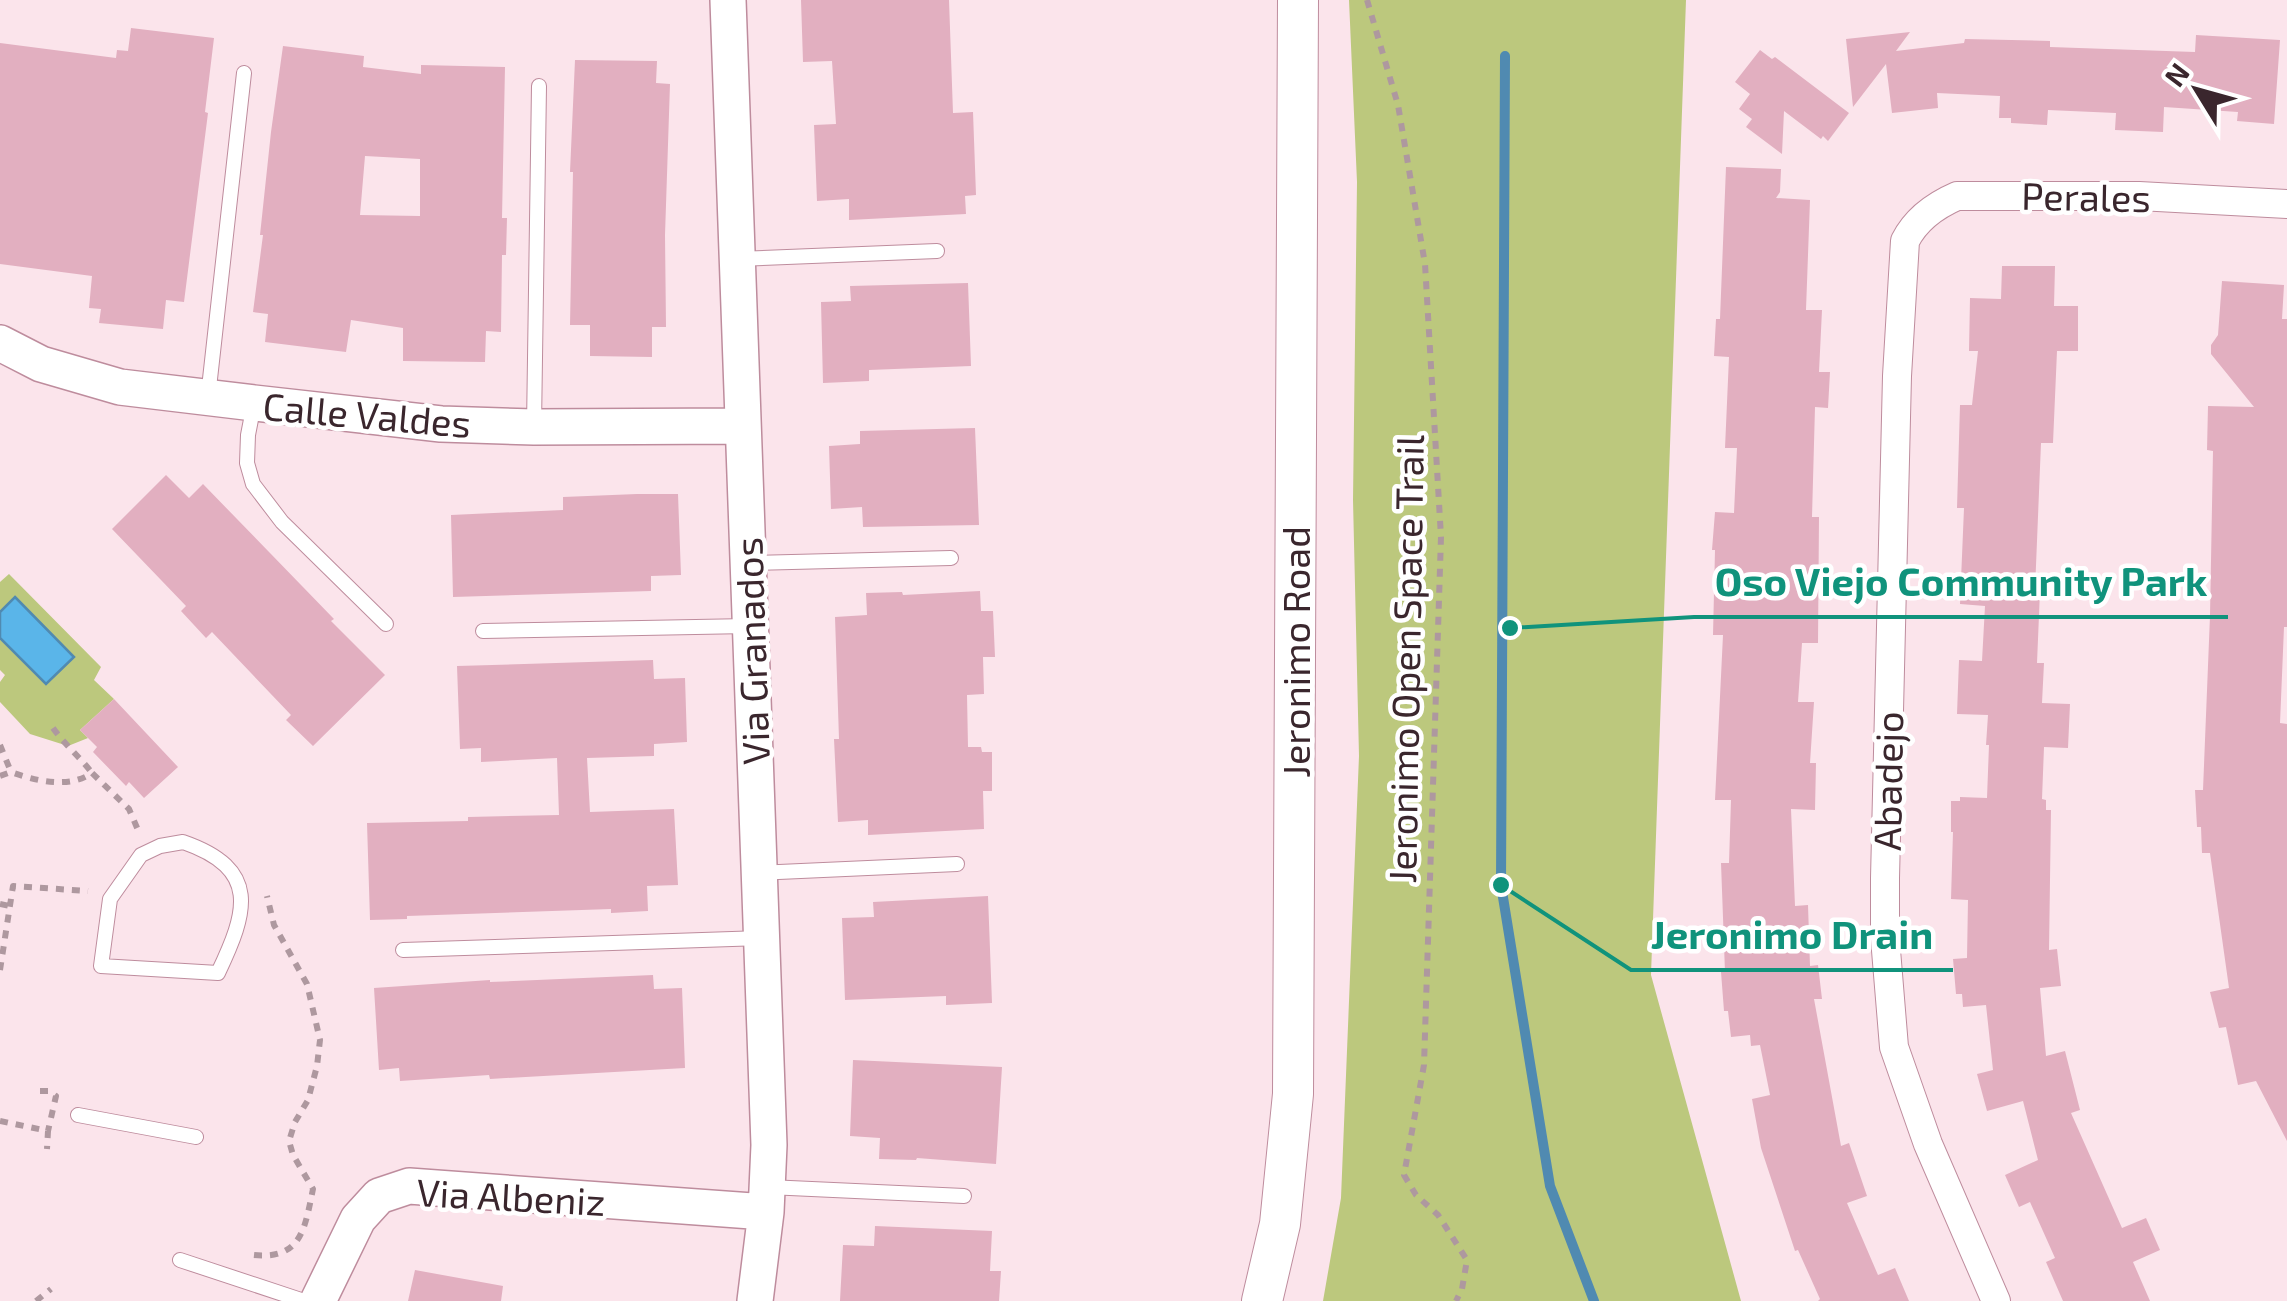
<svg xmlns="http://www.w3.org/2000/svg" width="2287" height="1301" font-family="'Exo 2',sans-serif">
<rect width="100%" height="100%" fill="#fbe4eb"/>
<!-- green -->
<path fill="#bcc87d" d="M1349,0H1686L1651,975L1741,1301H1323L1341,1198L1359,756L1353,500L1357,182Z
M9,574L101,667L94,680L114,699L80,730L88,738L68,746L30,734L0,702V682L5,675L0,670V582Z"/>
<!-- water -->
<path fill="#5ab5e9" stroke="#508ab1" stroke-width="2.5" d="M15,597L74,657L46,684L0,638V612Z"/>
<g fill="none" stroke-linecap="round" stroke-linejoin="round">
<!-- stream -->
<path stroke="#508ab1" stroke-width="10" d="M1505,56L1501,885L1550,1186L1594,1301"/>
</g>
<!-- building -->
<path fill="#e2afc0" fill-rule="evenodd" d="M801,0H949L953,113L973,112L976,195L965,196L966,214L849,220V199L817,201L814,125L836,124L832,61L803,62Z
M131,28L214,38L205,112L208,113L184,302L166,300L163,329L99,323L101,309L89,308L92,276L0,264V43L116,58L117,50L128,51Z
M1910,32L1896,51L1964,43L1965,39L2050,41V47L2195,52L2196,35L2280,40L2274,124L2237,121L2238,112L2164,107L2163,132L2115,130L2116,113L2048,110L2047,125L2011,123V118H1999L2000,96L1937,93L1938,108L1892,113L1886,64L1853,107L1846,39Z
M283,46L364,56L363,67L421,74V65L505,67L502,218H507L506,255H502L501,332L486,331L485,362L403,361V328L351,320L346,352L265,342L268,314L253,312L263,235H260L271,132ZM365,156L420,159V216L360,215Z
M1760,50L1772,59L1775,57L1849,113L1828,141L1823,136L1821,139L1784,111L1782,154L1746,127L1752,119L1739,109L1750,94L1735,82Z
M575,60L657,61L656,83L670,84L665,235L666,327H652V357L590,356V325H570L573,172H570Z
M1726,167L1781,169L1780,192L1776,198L1810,200L1806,310H1822L1819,372H1830L1828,408L1815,407L1812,517H1819L1818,643H1802L1798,702H1814L1810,763H1816L1815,810L1791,809L1795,906L1808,905L1810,966L1818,965L1822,999H1814L1841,1146L1849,1143L1867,1196L1847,1203L1878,1275L1895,1268L1909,1301H1818L1820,1299L1798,1250L1795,1251L1761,1148L1752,1099L1770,1095L1760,1045L1751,1046L1750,1035L1731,1037L1728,1011H1724L1721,972H1725L1721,863H1729L1731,800H1715L1723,635H1713L1715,550H1712L1715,512L1734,513L1737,448H1725L1729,357L1714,356L1716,319H1720Z
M2002,266H2055L2054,306H2078V351H2057L2053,443H2041L2035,590L2040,591L2037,663H2044L2042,703L2070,704L2068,748L2044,747L2042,799L2046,800V810H2051L2049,950L2057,949L2061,986L2040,988L2046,1056L2065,1051L2080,1110L2071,1113L2122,1228L2146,1218L2160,1250L2133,1262L2150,1301H2063L2046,1262L2055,1258L2030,1202L2019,1207L2005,1175L2038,1160L2023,1101L1987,1111L1977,1074L1993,1070L1986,1005L1963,1007L1962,994H1956L1953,959L1967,958L1968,900L1951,899L1953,832H1951V801H1960V797L1987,798L1989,745H1986L1988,715L1957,714L1959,660L1982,661L1985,606L1960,604L1964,508H1957L1960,405H1972L1978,351H1969L1970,298L2001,299Z
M2222,281L2284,285L2282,319H2287V627H2284L2280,723L2287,724V1141L2256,1081L2238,1085L2226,1027L2219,1028L2210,992L2229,988L2210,853H2202L2201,827H2197L2195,790H2203L2210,616L2213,451L2207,450L2208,406L2254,407L2211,354V345L2218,335Z
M968,283L971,366L869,370V381L823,383L821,302L851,301L850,286Z
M975,428L979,525L863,527L862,507L831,509L829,446L860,444V431Z
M166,475L189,498L203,484L334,619L331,621L385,675L313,746L286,720L291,715L212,632L206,638L181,611L186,606L112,529Z
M637,494H678L681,575L651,576V591L453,597L451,515L563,510V497Z
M980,591L981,611H993L995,657H983L984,694L967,695L968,747H981L982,752H992V791H983L984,829L868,835V820L838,822L834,739H839L835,617L867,615L866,593L902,592L903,595Z
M653,660L654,679L685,678L687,742L654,744V756L587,758L590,812L674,809L678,885L647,886L648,911L611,913V909L407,916V919L370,920L367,823L468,821V817L559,815L557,758L481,762V748L460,749L457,666Z
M114,699L178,767L144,798L129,782L126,786L93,752L97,747L80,730Z
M988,896L992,1003L946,1005V996L845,1000L842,918L874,917L873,902Z
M653,975L654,989L682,988L685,1068L490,1079L489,1075L400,1081L399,1068L379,1070L374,988L490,980V982Z
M853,1060L1002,1067L996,1164L917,1158L916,1160L879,1159L880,1138L850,1136Z
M875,1226L992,1231L990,1271H1001L999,1301H840L843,1245L874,1246Z
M415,1270L503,1286L501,1301H408Z"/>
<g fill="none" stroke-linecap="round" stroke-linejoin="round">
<!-- service casing -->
<g stroke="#be8c9d" stroke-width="16">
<path id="service" d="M736,259L937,251
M208,397L244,73
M254,404L248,435L247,463L253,484L282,522L386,624
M534,426L539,86
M750,563L951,558
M483,631L749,626
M183,842C261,869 247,912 218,973L101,966L110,899L141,855L160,846Z
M758,873L957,864
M403,950L762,938
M78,1115L196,1137
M768,1187L964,1196
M180,1260L304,1301"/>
</g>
<!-- minor casing -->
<g stroke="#be8c9d" stroke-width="30">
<path id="minor" d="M1996,1301L1928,1144L1894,1047L1885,938V878L1897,376L1905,241C1916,219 1934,206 1957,196H2139L2287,204"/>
</g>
<!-- tertiary casing -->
<g stroke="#be8c9d" stroke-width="38">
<path id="tertiary" d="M728,0L769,1145L766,1212L755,1301
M0,343L41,364L120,387L254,403L441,424L534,427L743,426
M318,1301L358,1219L379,1196L409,1186L766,1212"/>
</g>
<!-- secondary casing -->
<g stroke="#be8c9d" stroke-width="42">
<path id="secondary" d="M1262,1301L1280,1224L1293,1094L1298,0"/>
</g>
<!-- path -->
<path stroke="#ae989f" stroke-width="6" stroke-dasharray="8 8" stroke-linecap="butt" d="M1367,0L1398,105L1425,264L1441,537L1424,1065L1404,1175L1416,1195L1438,1215L1467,1260L1462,1289L1456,1301
M53,728C65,745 80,757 92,773
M0,745L11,772
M0,776L11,772C36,781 69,789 92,773L129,809L138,830
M0,904L10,906
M0,970L13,886L88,891
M40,1091H49L56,1096L48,1131
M0,1121L48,1131L47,1149
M254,1255C302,1260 305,1227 313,1189L293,1155L289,1141L295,1122L308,1100L317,1066L320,1040L307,984L274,925L267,896
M36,1301L51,1289"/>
<!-- service -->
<use href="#service" stroke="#fff" stroke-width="14"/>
<!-- minor -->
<use href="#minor" stroke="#fff" stroke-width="28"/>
<!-- tertiary -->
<use href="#tertiary" stroke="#fff" stroke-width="35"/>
<!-- secondary -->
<use href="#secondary" stroke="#fff" stroke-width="40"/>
</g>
<g text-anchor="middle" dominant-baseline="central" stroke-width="9" stroke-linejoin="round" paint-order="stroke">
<!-- street labels -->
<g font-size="38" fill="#3a262d" stroke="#fff">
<text transform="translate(2086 196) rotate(1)">Perales</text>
<text transform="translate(367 414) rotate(5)">Calle Valdes</text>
<text transform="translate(751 651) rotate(-92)">Via Granados</text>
<text transform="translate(1295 652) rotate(-90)">Jeronimo Road</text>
<text transform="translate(1405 659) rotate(-89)">Jeronimo Open Space Trail</text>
<text transform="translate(1887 781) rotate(-89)">Abadejo</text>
<text transform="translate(511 1196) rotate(3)">Via Albeniz</text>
</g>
</g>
<!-- callouts -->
<path fill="none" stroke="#10937c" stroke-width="4" d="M1510 628L1694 617H2228M1501 885L1631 970H1953"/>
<g fill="#10937c" stroke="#fff" stroke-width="4">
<circle cx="1510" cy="628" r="10"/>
<circle cx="1501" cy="885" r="10"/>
</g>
<g font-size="40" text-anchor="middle" font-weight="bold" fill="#10937c" stroke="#fff" stroke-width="9" stroke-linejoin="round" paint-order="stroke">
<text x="1961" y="596">Oso Viejo Community Park</text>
<text x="1792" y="949">Jeronimo Drain</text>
</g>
<!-- north arrow -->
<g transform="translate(2197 90) rotate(307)" stroke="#ffffff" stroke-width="8" paint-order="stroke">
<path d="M0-8L18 38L0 25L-18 38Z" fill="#3a262d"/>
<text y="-15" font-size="28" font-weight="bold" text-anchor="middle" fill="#3a262d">N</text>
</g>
</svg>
